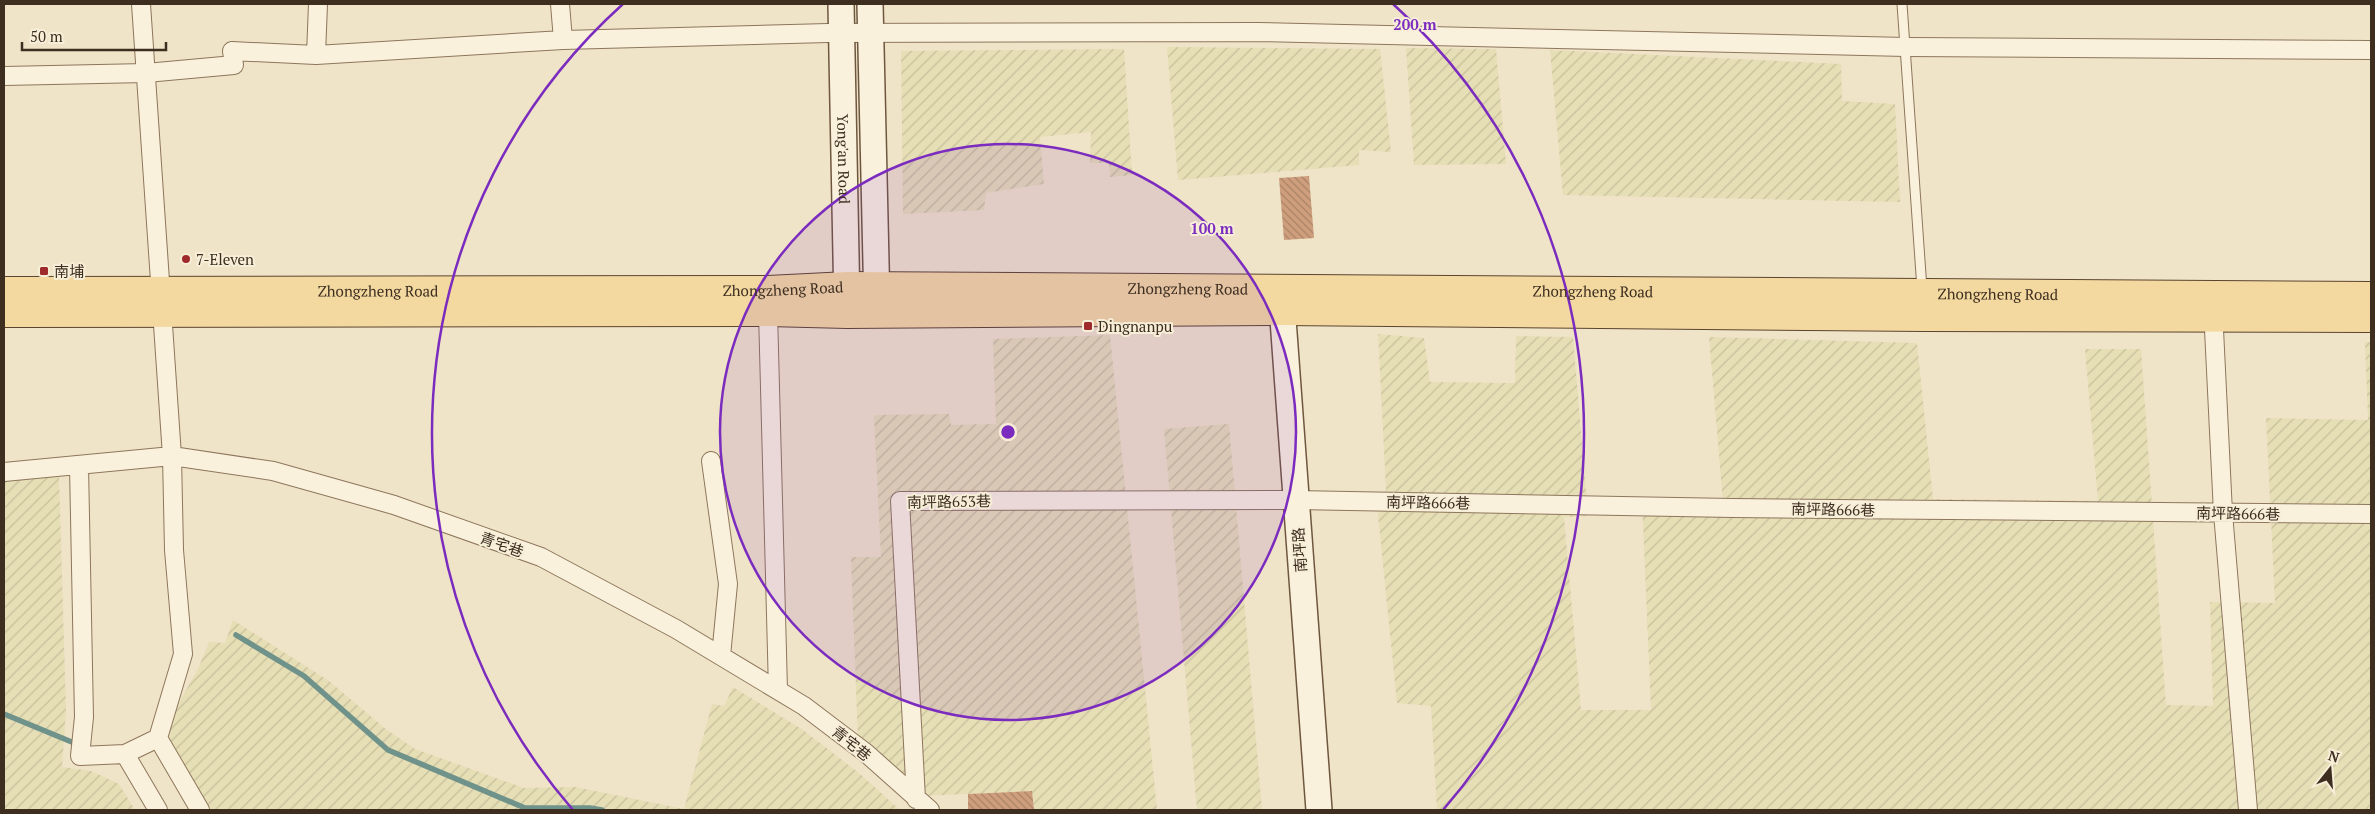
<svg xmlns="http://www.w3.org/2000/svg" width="2375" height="814" font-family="'PT Serif','Noto Sans TC',serif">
<defs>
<pattern id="farmland-furrows" width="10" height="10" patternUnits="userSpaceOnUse" patternTransform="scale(1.25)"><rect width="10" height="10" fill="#e6deb5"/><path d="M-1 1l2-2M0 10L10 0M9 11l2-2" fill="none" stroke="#c6bf9b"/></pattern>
<pattern id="building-back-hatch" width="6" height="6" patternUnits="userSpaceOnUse" patternTransform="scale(1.25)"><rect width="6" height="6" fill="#cf9f7d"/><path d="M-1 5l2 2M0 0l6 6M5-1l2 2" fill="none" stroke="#a98266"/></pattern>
</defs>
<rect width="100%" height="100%" fill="#f0e4c8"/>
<!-- farmland -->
<path fill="url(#farmland-furrows)" d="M1167,47L1380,49L1391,152L1359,150V165L1178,180Z
M1406,48L1496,49L1506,164L1414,165Z
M1124,49L1132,175L1110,177L1109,163H1090L1091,132L1040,137L1044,184L986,193L984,210L903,214L901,51Z
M1550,50L1841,64L1842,101L1895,104L1900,202L1563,195Z
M1378,334L1424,338L1430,382L1515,383L1516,336L1573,337L1588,516L1564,517L1581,710H1651L1642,500L1723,502L1709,337L1917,343L1933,499L2098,501L2085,349H2141L2166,705L2213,706L2210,602L2275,603L2266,418L2368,420L2365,342H2371V810H1437L1431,706L1397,703L1378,515L1386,489Z
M1110,335L1157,810H1034L1032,791L921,796L858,741L851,557H881L874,415L949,414L951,425L996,424L993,339Z
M1229,424L1262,810H1197L1164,429Z
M59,476L66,710L62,767L91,771L119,784L135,810H4V479Z
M233,620L329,681L387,730L415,749L524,788L575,787L684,809L712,704L724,706L733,687L803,730L859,773L900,810H198L160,736L198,669L209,642L225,643Z"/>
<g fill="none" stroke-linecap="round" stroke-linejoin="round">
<!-- stream -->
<path stroke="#6f938a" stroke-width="5.5" d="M236,635L304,676L388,750L525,808H590L602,810
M4,714L79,745"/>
</g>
<!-- building -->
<path fill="url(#building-back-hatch)" d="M1309,176L1314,238L1284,240L1279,178Z
M1032,791L1034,810H968V794Z"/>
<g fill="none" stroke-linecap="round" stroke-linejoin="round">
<!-- lane casing -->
<g stroke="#8d765c" stroke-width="11">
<path id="lane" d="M1902,4L1922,289"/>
</g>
<!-- street casing -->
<g stroke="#8d765c" stroke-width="20">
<path id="street" d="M141,4L172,456L273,471L394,505L541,557L676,629L804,706L866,753L930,810
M560,4L563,40
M316,55L318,4
M4,76L146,73L234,65L232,51L316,55L563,40L828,33L1258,32L1906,47L2371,50
M2213,309L2223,513L2248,810
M768,312L778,690
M711,461L728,584L721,656
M4,472L172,456L174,550L183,654L158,738L125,754L80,756L84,717L79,466
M158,738L200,810
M125,754L158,810
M916,799L900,501L1295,500L1733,508L2371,514"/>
</g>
<!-- secondary casing -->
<g stroke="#6f573f" stroke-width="28">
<g id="secondary">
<path id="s1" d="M841,4L847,306"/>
<path d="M870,4L877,306"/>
<path d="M1281,292L1319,810"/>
</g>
</g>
<!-- primary casing -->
<g stroke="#5b4430" stroke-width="30">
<g id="primary">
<path id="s2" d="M4,291L768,290L848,286L2371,296"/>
<path d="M4,313L768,312L847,314L1281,311L1924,317L2371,318"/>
</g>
</g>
<!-- lane -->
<use href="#lane" stroke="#faf1dc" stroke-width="9"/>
<!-- street -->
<use href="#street" stroke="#faf1dc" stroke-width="18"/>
<!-- secondary -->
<use href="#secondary" stroke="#faf1dc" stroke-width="25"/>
<!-- primary -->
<use href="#primary" stroke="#f3d9a0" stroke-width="28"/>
</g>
<!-- distance rings -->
<circle cx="1008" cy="432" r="288" fill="#7b2cbf" fill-opacity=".12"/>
<g fill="none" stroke="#7b2cbf" stroke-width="2.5">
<circle cx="1008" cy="432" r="288"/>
<path d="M573 810A576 576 0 0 1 623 4M1393 4A576 576 0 0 1 1443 810"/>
</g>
<!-- markers -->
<g fill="#9e2a2b" stroke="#f7eed8" stroke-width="2">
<circle cx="186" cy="259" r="5"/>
<rect x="39" y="266" width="10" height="10" rx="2.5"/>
<rect x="1083" y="321" width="10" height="10" rx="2.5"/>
</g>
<g text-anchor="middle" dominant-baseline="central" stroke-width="4" stroke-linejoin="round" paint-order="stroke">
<!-- street labels -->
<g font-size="15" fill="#3d2e20" stroke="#f7eed8">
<text stroke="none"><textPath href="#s1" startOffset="155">Yong'an Road</textPath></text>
<text stroke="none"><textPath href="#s2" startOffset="779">Zhongzheng Road</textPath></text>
<text stroke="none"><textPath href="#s2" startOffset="1184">Zhongzheng Road</textPath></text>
<text stroke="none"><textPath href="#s2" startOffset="374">Zhongzheng Road</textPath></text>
<text stroke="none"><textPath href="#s2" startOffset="1589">Zhongzheng Road</textPath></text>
<text stroke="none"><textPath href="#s2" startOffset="1994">Zhongzheng Road</textPath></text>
<text transform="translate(949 501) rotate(-1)">南坪路653巷</text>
<text transform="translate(1428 502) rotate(1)">南坪路666巷</text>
<text transform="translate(1833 509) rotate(1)">南坪路666巷</text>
<text transform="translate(2238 513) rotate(1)">南坪路666巷</text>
<text transform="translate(502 544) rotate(20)">青宅巷</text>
<text transform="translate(1299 550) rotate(-94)">南坪路</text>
<text transform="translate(852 743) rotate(39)">青宅巷</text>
</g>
<!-- poi labels -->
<g font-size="15" fill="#3d2e20" stroke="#f7eed8" text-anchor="start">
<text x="196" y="259">7-Eleven</text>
<text x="54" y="271">南埔</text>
<text x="1098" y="326">Dingnanpu</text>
</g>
</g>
<circle cx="1008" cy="432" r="8" fill="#7b2cbf" stroke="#f7eed8" stroke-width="2.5"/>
<g font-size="15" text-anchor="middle" font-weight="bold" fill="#7b2cbf" stroke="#f7eed8" stroke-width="4" stroke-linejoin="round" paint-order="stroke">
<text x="1415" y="30">200 m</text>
<text x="1212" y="234">100 m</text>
</g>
<!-- border -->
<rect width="2375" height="814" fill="none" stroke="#3d2e20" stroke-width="10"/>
<!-- north arrow -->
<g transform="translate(2330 769) rotate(17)" stroke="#f7eed8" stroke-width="4" paint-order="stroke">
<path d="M0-4L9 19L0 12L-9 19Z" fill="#3d2e20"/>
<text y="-8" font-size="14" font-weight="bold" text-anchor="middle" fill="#3d2e20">N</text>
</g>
<!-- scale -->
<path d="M22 42v8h144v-8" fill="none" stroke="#3d2e20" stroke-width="2.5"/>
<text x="30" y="42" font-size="15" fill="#3d2e20" stroke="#f7eed8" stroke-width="4" paint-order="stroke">50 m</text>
</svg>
